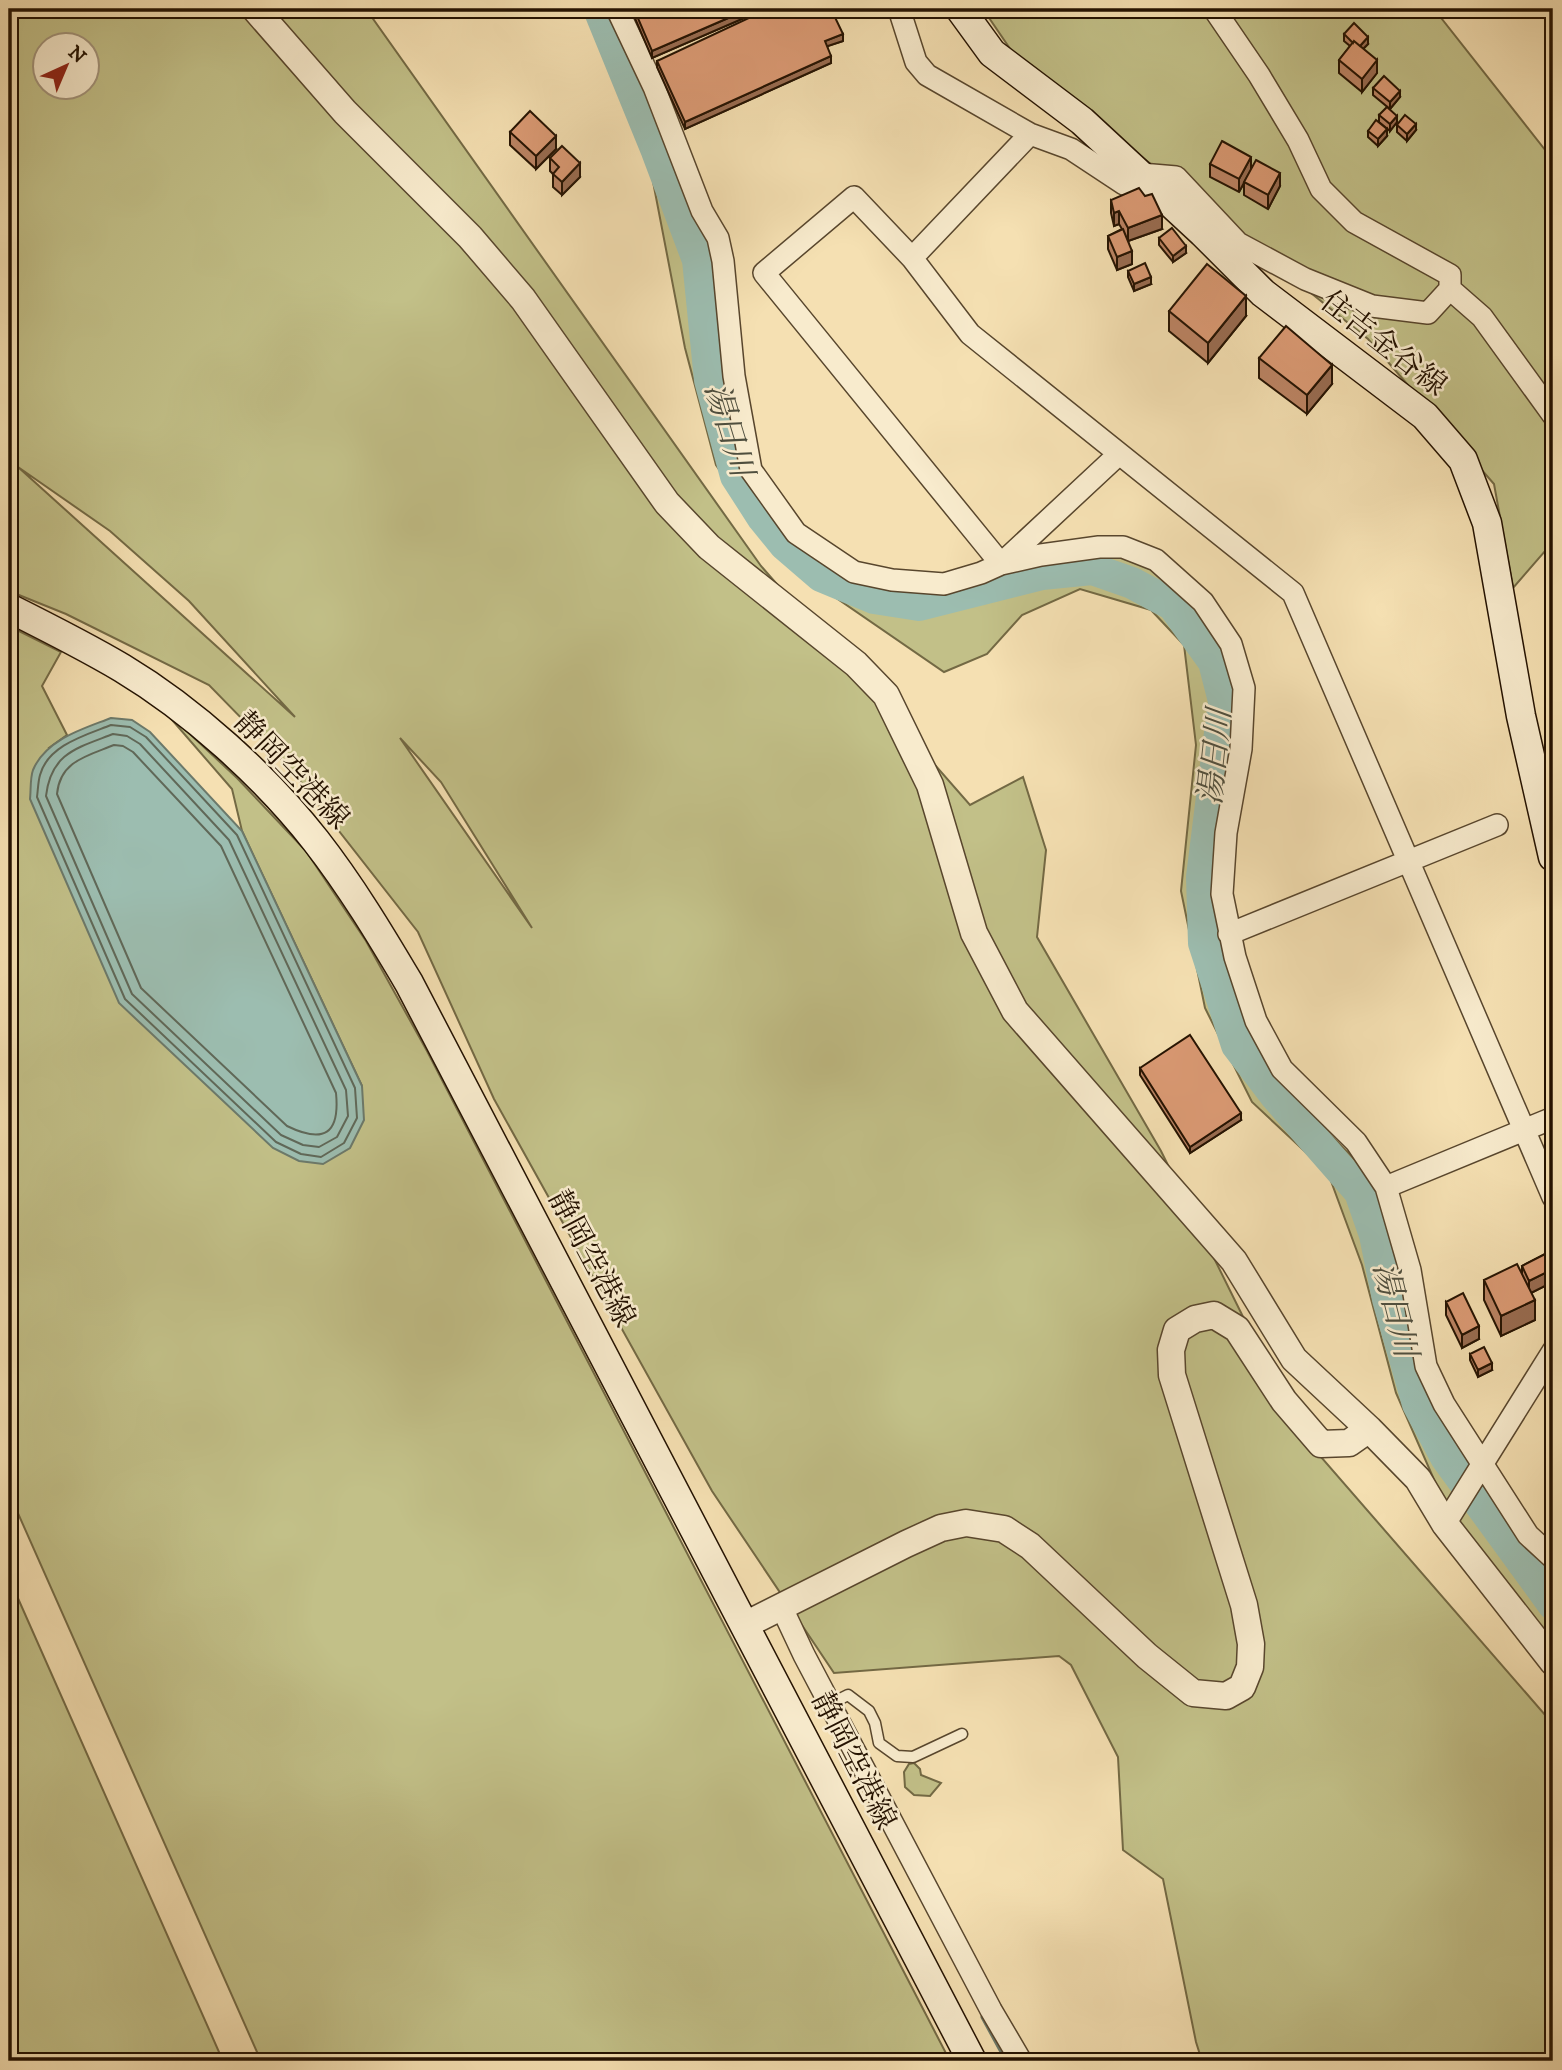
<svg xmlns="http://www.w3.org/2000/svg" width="1562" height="2070" font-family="'IM FELL DW Pica','Noto Serif JP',serif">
<rect width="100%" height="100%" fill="#f5e0b2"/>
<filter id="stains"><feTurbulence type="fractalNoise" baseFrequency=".00286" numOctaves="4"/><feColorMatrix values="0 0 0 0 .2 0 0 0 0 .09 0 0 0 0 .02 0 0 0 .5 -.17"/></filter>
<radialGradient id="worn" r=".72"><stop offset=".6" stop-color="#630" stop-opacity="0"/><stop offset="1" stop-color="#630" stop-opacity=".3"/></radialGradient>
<!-- green -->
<path fill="#c2c088" stroke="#736944" stroke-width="2" fill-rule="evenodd" d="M9,9H366L761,566L970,805L1023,777L1046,850L1037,937L1161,1151L1301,1434L1553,1724V2061H1202L1196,2042L1163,1879L1123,1850L1118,1757L1071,1665L1059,1656L834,1673L712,1491L494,1099L418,932L288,766L209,685L66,614L9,591ZM46,46H88V88H46ZM18,467L110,531L189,601L295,717ZM400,738L441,782L532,928Z
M585,9H617L709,250L746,473L862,583L996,576L1108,553L1154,565L1192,600L1235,658L1237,745L1222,814L1215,919L1267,1070L1365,1170L1393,1236L1461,1448L1553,1572V1647L1450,1516L1396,1393L1362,1265L1328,1173L1252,1102L1205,1008L1181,891L1196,745L1184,645L1151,610L1080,589L1022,615L987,654L944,672L784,562L716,465L685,348L645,140Z
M983,9H1434L1553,160V542L1513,588L1494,484L1368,339L1013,53Z
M9,626L61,652L42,686L67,735L49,748L362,1086L242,831L232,789L160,706L237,778L306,851L366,941L427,1051L950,2061H261L9,1493Z
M9,1578L223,2061H9Z
M914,1763L920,1769L921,1775L941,1783L930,1796L914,1795L905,1787L904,1772L909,1764Z"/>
<!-- water -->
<path fill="#9cbdb0" stroke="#6c796a" stroke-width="2" d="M111,718L132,720L150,732L242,831L362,1086L364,1120L350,1148L323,1164L299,1161L273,1148L119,1003L30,799C31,790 30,778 33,770C46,739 83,729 111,718Z"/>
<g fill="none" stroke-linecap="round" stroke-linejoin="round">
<!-- shore -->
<path stroke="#606858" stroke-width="2" d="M111,725L130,727L146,737L237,835L355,1088L357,1118L344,1143L321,1157L301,1154L276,1142L125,999L37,797C38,790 38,782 40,775C48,745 86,735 111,725Z
M113,734L127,736L140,744L229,840L346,1090L348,1116L337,1137L319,1147L303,1145L281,1135L132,994L46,796C51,753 77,748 113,734Z
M114,745L123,746L133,752L221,846L336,1093C340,1134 324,1144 287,1126L141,988L57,794C60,761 87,756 114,745Z"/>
<!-- stream -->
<path stroke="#6c796a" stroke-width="5" d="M983,2017L1007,2061"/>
<!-- river -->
<path stroke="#9cbdb0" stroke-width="32" d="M599,9L657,151L698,260L710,380L736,476L763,518L785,545L821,576L874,598L919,605L1042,574L1092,569L1132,583L1173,605L1214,662L1224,701L1202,877L1204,943L1237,1045L1276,1096L1360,1192L1375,1235L1388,1299L1418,1404L1446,1457L1553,1604"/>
<!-- service casing -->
<g stroke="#58462d" stroke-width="13">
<path id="service" d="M830,1704L848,1695L869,1711L875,1723L879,1743L897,1756L913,1757L962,1734"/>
</g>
<!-- minor casing -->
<g stroke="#58462d" stroke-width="24">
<path id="minor" d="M617,9L654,87L702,211L718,238L723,261L734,376L751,470L796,533L854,572L892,580L944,584L981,573L1001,564L1041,555L1099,547H1123L1156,560L1203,602L1231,644L1244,688L1241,749L1226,833L1222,894L1235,957L1256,1021L1282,1069L1356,1142L1386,1187L1410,1270L1426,1366L1444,1404L1528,1535L1553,1558
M899,9L916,62L927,75L1030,134L1071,149L1124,184L1141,174L1176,177L1238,243L1305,279L1372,306L1428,313L1450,289V275L1354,222L1321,189L1298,140L1259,75L1214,9
M912,258L1030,134
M1450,289L1482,317L1553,415
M1119,454L1001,564L764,273L854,197L912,258L970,334L1293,593L1553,1197
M1229,934L1497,825
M1386,1187L1553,1118
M1445,1524L1553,1351
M781,1606L804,1655L991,2010L1021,2061"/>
</g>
<!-- tertiary casing -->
<g stroke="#58462d" stroke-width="29">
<path id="tertiary" d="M255,9L345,112L470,237L523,299L667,503L709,547L856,664L886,695L930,785L974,933L1015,1011L1234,1261L1294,1359L1369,1429L1418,1479L1445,1524L1553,1662
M745,1625L906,1544L941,1528L966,1523L1004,1529L1030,1546L1147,1656L1193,1693L1226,1696L1242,1687L1250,1667L1251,1644L1244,1605L1172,1375L1171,1350L1177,1330L1195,1319L1214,1315L1237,1329L1284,1401L1321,1444L1349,1443L1369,1429"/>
</g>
<!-- secondary casing -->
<g stroke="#241201" stroke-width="31">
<path id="secondary" d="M960,9L992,53L1082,121L1203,233L1263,293L1425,416L1463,460L1487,523L1521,716L1553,857
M9,608C47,627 85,646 122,668C192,710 265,776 316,841C351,886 380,934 409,983L972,2061"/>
</g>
<!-- service -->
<use href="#service" stroke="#f8ebcd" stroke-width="10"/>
<!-- minor -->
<use href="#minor" stroke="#f8ebcd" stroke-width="21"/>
<!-- tertiary -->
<use href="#tertiary" stroke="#f8ebcd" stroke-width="26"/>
<!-- secondary -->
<use href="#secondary" stroke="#f8ebcd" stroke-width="28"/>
</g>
<!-- wall -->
<path fill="#bc8464" stroke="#241201" stroke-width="2" d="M631,9H765L652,58Z
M1344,34L1368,44L1363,49L1377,73L1362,92L1339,73V60L1350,46L1344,41Z
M843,41L827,46L831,63L685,129L657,67V61Z
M1373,88L1400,97L1390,109L1373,95Z
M1379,115L1397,122L1390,131L1379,122Z
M1397,125L1416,130L1407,141L1397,132Z
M1368,131L1387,136L1378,146L1368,137Z
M510,132L556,149L536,169L510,145Z
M550,158L580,177L562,195L553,187V174L550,171Z
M1210,164L1251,170L1280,186L1268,209L1244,195V183L1239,192L1210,177Z
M1111,200L1162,229L1128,241L1132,264L1117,270L1108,249V236L1122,229L1119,224L1114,226L1111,213Z
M1159,238L1186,253L1173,262L1159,245Z
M1128,271L1151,284L1134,291L1128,277Z
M1169,311L1246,316L1208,363L1169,331Z
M1259,358L1332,384L1307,414L1259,378Z
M1140,1068L1241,1120L1190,1153L1140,1075Z
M1553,1250V1282L1531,1293L1535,1320L1501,1336L1484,1300V1280L1522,1273V1266Z
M1446,1302L1479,1339L1462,1348L1446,1315Z
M1470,1354L1492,1370L1478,1377L1470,1360Z"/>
<!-- shaded-wall -->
<path fill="#996c51" stroke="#241201" stroke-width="2" d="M749,9H765L652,58V51Z
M843,34V41L825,47V41Z
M1368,37V44L1358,54V48Z
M831,56V63L685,129V122Z
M1377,60V73L1362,92V79Z
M1400,91V97L1390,109V102Z
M1397,116V122L1390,131V124Z
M1416,124V130L1407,141V134Z
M1387,129V136L1378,146V139Z
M556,136V149L536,169V156Z
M1251,157V170L1239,192V179Z
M580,163V177L562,195V182Z
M1280,173V186L1268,209V195Z
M1119,211V224L1114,226V213Z
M1162,215V229L1128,241V228Z
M1186,246V253L1173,262V256Z
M1132,251V264L1117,270V257Z
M1151,277V284L1134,291V284Z
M1246,296V316L1208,363V343Z
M1332,365V384L1307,414V395Z
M1241,1113V1120L1190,1153V1147Z
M1553,1269V1282L1529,1294V1281Z
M1535,1300V1320L1501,1336V1316Z
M1479,1326V1339L1462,1348V1335Z
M1492,1363V1370L1478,1377V1370Z"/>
<!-- building -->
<path fill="#db9a74" stroke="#241201" stroke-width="2" d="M634,9H749L652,51Z
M768,9H831L843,34L825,41L831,56L685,122L657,61Z
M1354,23L1368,37L1360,46L1354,41L1353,43L1344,34Z
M1354,41L1377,60L1362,79L1339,60Z
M1384,76L1400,91L1390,102L1373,88Z
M1387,107L1397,116L1390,124L1379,115Z
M530,111L556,136L536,156L510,132Z
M1405,115L1416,124L1407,134L1397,125Z
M1376,120L1387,129L1378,139L1368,131Z
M1222,141L1251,157L1239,179L1210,164Z
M562,146L580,163L562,182L553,174L559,167L550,158Z
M1256,160L1280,173L1268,195L1244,182Z
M1139,188L1145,196L1152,194L1162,215L1128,228L1119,211L1114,213L1111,200Z
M1172,228L1186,246L1173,256L1159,238Z
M1123,229L1132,251L1117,257L1108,236Z
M1145,263L1151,277L1134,284L1128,271Z
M1207,264L1246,296L1208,343L1169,311Z
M1286,326L1332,365L1307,395L1259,358Z
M1190,1035L1241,1113L1190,1147L1140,1068Z
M1553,1250V1269L1529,1281L1522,1266Z
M1517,1264L1535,1300L1501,1316L1484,1280Z
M1463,1293L1479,1326L1462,1335L1446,1302Z
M1484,1347L1492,1363L1478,1370L1470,1354Z"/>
<g text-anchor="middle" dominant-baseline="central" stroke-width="5" stroke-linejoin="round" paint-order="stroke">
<!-- street labels -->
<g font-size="30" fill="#241201" stroke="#f8ebcd">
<text transform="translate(1383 344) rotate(38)">住吉金谷線</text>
<text transform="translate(291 771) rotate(46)">静岡空港線</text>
<text transform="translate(591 1259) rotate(62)">静岡空港線</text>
<text transform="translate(853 1761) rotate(63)">静岡空港線</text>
</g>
<!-- water labels -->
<g font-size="32" font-style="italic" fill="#4e4e3e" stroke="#f8ebcd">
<text transform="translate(728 430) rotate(73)">湯日川</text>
<text transform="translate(1216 757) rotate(-84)">湯日川</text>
<text transform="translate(1394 1310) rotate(76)">湯日川</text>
</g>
</g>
<!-- margin -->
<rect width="1562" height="2070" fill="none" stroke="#f5e0b2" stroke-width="35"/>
<rect x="10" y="10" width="1541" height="2049" fill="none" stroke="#241201" stroke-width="3.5"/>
<rect x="18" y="18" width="1527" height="2035" fill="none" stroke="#241201" stroke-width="2"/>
<!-- north arrow -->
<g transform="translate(66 66) rotate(44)"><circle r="33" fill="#f8ebcd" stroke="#a3947b" stroke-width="2"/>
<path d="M0-5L12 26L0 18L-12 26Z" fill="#8f2418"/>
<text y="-10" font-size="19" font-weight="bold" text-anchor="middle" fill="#241201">N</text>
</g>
<rect width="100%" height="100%" filter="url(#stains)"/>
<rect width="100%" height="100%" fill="url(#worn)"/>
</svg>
